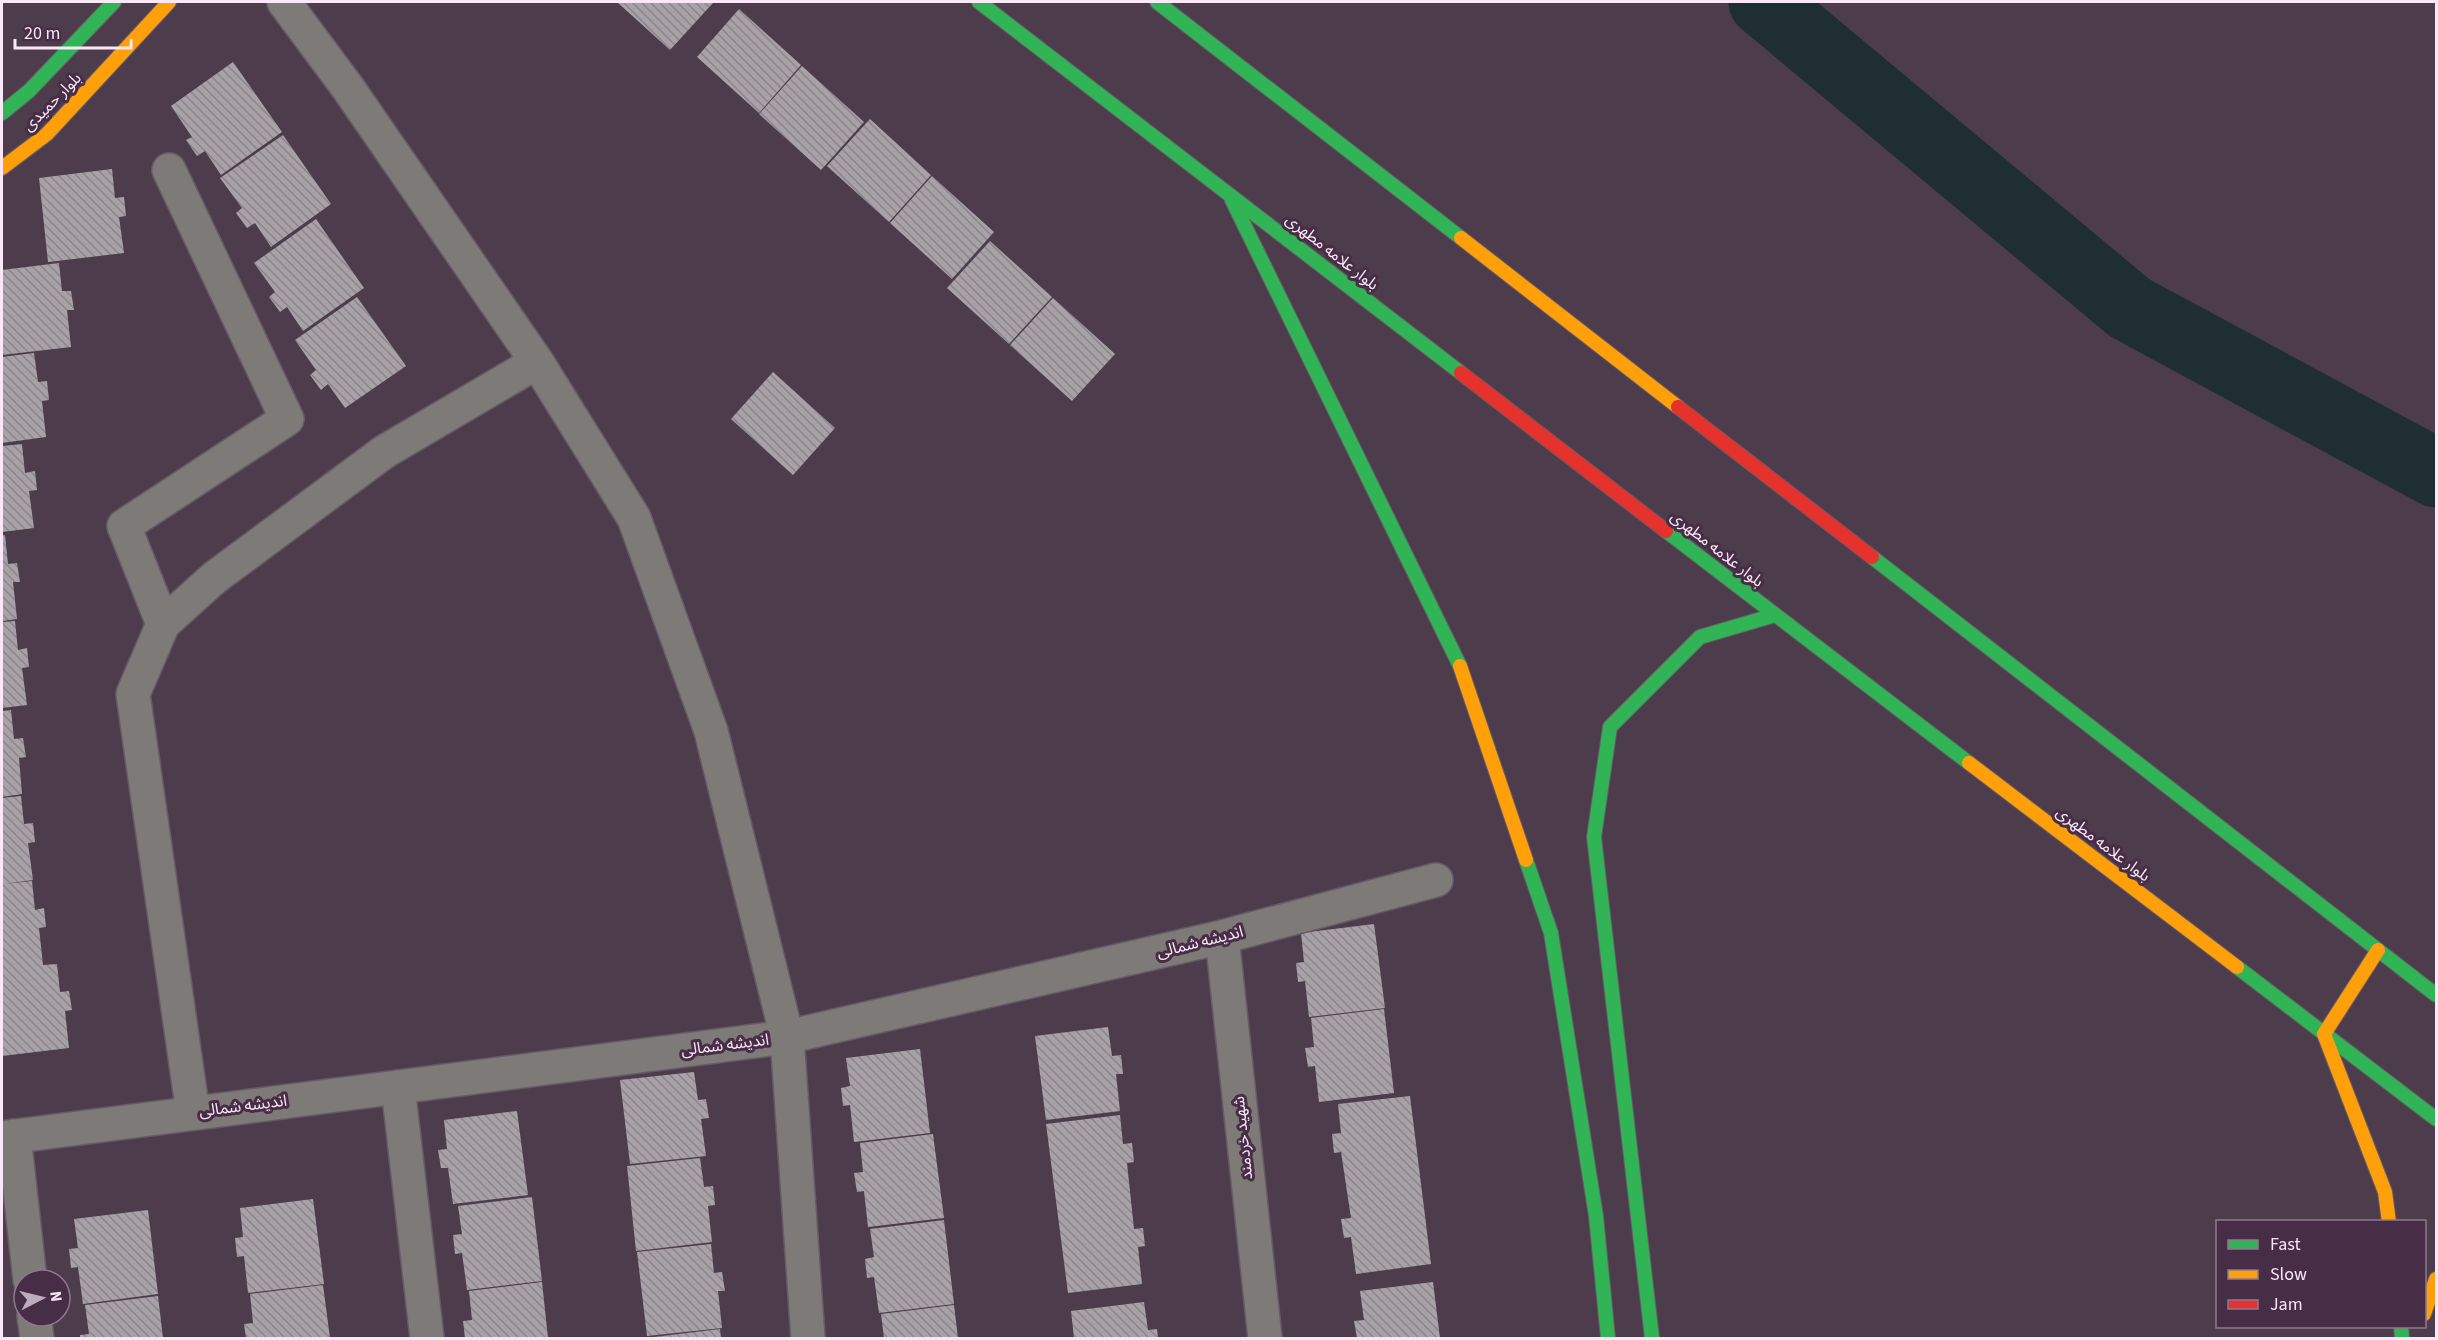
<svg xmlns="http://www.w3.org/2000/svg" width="2438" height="1340" font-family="'Source Sans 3','Noto Sans Arabic',sans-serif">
<defs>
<pattern id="building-back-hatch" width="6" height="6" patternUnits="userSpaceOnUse" patternTransform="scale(1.5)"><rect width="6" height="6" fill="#a8a1a8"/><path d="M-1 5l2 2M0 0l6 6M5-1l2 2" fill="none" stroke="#8c868c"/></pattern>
</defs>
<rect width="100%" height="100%" fill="#4d3d4c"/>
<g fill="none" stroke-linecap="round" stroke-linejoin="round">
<!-- river -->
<path stroke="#1e2e32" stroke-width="69" d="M1763,2L2130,308L2436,473"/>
</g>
<!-- building -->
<path fill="url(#building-back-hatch)" d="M617,2H712L713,3L670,50Z
M739,9L801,65L759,113L697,57Z
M233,62L282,132L221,175L205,151L197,156L186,140L192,137L171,106Z
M802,66L864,122L821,170L759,114Z
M870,119L931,175L889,222L827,166Z
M283,135L331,204L271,247L255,223L247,228L236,213L242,208L220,178Z
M112,169L115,198L124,197L126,216L119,217L124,253L48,262L39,178Z
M932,176L994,232L952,279L890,223Z
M316,219L364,288L303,331L287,307L280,312L269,297L275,292L254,263Z
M990,241L1052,297L1009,344L947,288Z
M59,263L62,291H71L74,310H67L71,347L2,355V270Z
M357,297L406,366L345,408L328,384L321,390L310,375L316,370L295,340Z
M1053,298L1115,354L1072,401L1010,345Z
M34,353L38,382L47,381L49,400L42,401L46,437L2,443V357Z
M773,372L835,428L793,475L731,419Z
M22,444L25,473L35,471L37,490L29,491L34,528L2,532V446Z
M2,535H5L8,564L17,563L20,582H13L17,619L2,621Z
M15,621L18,650L27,648L29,667L22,668L27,705L2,708V622Z
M11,710L14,739L23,738L26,757L19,758L22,794L2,797V711Z
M21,796L24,824L33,823L35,842L28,843L33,880L4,884L32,881L35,910L44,908L46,927L39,928L43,965L57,964L60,992L69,991L72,1010L65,1011L69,1048L2,1056V798Z
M1374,924L1385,1008L1309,1017L1305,981L1298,982L1296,963L1304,962L1301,933Z
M1384,1009L1394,1093L1319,1102L1315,1066L1308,1067L1305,1048L1314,1047L1311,1018Z
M1108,1027L1112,1056L1121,1055L1123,1074H1116L1120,1111L1046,1120L1035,1036Z
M920,1049L930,1133L854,1142L850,1105L843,1106L841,1088L850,1086L846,1058Z
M694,1072L698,1100L706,1099L709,1118L701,1119L706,1156L630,1164L620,1080Z
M1410,1096L1431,1264L1356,1274L1351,1237L1344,1238L1341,1219L1351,1218L1341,1152L1334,1153L1332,1134L1341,1133L1338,1104Z
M517,1111L528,1195L453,1204L448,1168H441L438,1150L447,1149L444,1120Z
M1120,1115L1123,1144L1132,1143L1134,1162L1127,1163L1134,1229L1143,1228L1145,1246L1138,1247L1142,1284L1068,1293L1046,1124Z
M933,1134L944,1218L868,1227L864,1191L857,1192L854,1173L863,1172L860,1143Z
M700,1158L704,1187L713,1186L715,1205L708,1206L712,1242L636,1251L627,1166Z
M532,1197L542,1281L467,1290L462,1253L455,1254L453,1235L462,1234L458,1206Z
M313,1199L324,1284L248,1293L244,1256L237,1257L235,1238L243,1237L240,1208Z
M148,1210L158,1294L83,1304L78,1267L71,1268L69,1249L78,1248L74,1219Z
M944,1220L954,1304L879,1313L874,1277L867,1278L865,1259L874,1257L870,1229Z
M711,1244L714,1273L722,1272L725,1291H718L722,1328L647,1336L637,1252Z
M542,1282L548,1338H465L463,1321L472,1320L469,1291Z
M1433,1282L1440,1338H1357L1354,1321L1364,1320L1360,1291Z
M323,1285L330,1338H246L244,1324L253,1323L250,1294Z
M158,1296L163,1338H80V1335L89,1334L85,1305Z
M1144,1302L1148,1330L1157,1329L1158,1338H1074L1071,1311Z
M954,1305L958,1338H884L881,1314Z
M720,1329L721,1338H654V1337Z"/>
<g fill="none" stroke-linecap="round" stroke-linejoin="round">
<!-- street casing -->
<g stroke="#675a67" stroke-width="36">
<path id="street" d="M284,2L348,88L537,362L634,518L711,731L787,1037L808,1338
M163,624L124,526L287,419L169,170
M1222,937L1265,1338
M398,1087L427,1338
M193,1113L133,694L163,624L214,578L384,452L537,362
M14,1136L30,1280
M2,1138L787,1037L1222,937L1436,880
M34,1316L37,1338"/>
</g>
<!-- fast casing -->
<g stroke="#675a67" stroke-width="16">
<path id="fast" d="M979,2L1461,373
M1157,2L1461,238
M2,113L29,91L114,2
M1232,200L1460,666
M1666,531L1969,763
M1872,557L2436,995
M1526,860L1551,933L1596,1216L1608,1338
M2237,967L2436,1119
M2401,1326L2402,1338
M1652,1338L1594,837L1610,727L1700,637L1775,615"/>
</g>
<!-- slow casing -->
<g stroke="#675a67" stroke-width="16">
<path id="slow" d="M2,168L47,134L169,2
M1461,238L1678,407
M1460,666L1526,860
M1969,763L2237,967
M2378,950L2324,1034L2385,1192L2389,1222
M2424,1314L2436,1279"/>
</g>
<!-- jam casing -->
<g stroke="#675a67" stroke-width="16">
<path id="jam" d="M1461,373L1666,531
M1678,407L1872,557"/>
</g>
<!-- street -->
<use href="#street" stroke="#7e7a77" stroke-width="33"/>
<!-- fast -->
<use href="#fast" stroke="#30b455" stroke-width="14"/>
<!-- slow -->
<use href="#slow" stroke="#ff9f0a" stroke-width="14"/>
<!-- jam -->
<use href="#jam" stroke="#e5322d" stroke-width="14"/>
</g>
<g text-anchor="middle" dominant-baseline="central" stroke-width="6" stroke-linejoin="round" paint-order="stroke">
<!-- street labels -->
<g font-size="16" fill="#fae8f8" stroke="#482d47">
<text transform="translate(52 102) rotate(-45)">بلوار حمیدی</text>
<text transform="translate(1332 252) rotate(38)">بلوار علامه مطهری</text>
<text transform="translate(1717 549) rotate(38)">بلوار علامه مطهری</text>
<text transform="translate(2103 844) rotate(37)">بلوار علامه مطهری</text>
<text transform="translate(1200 942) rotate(-14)">اندیشه شمالی</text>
<text transform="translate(725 1045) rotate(-7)">اندیشه شمالی</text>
<text transform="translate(243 1106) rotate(-7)">اندیشه شمالی</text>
<text transform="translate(1243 1138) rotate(-96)">شهید خردمند</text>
</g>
</g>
<!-- border -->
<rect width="2438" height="1340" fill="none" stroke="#fae8f8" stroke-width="6"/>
<!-- legend -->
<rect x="2216" y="1220" width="210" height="108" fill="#482d47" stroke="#8f788e" stroke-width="1.5"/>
<rect x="2228" y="1240" width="30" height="9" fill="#30b455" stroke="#8f788e" stroke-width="1.5"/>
<text x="2270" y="1250" font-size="18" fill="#fae8f8">Fast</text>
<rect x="2228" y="1270" width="30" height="9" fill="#ff9f0a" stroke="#8f788e" stroke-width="1.5"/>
<text x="2270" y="1280" font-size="18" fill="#fae8f8">Slow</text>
<rect x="2228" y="1300" width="30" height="9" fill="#e5322d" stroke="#8f788e" stroke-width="1.5"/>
<text x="2270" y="1310" font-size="18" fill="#fae8f8">Jam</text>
<!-- north arrow -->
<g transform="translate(42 1298) rotate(83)"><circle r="28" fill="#482d47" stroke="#8f788e" stroke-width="1.5"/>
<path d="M0-4.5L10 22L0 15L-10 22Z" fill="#bdacbc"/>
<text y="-9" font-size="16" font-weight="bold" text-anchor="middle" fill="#fae8f8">N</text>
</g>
<!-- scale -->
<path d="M15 39v9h116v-9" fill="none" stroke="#fae8f8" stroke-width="3"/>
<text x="24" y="39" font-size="18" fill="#fae8f8" stroke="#482d47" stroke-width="4.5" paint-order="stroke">20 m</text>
</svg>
